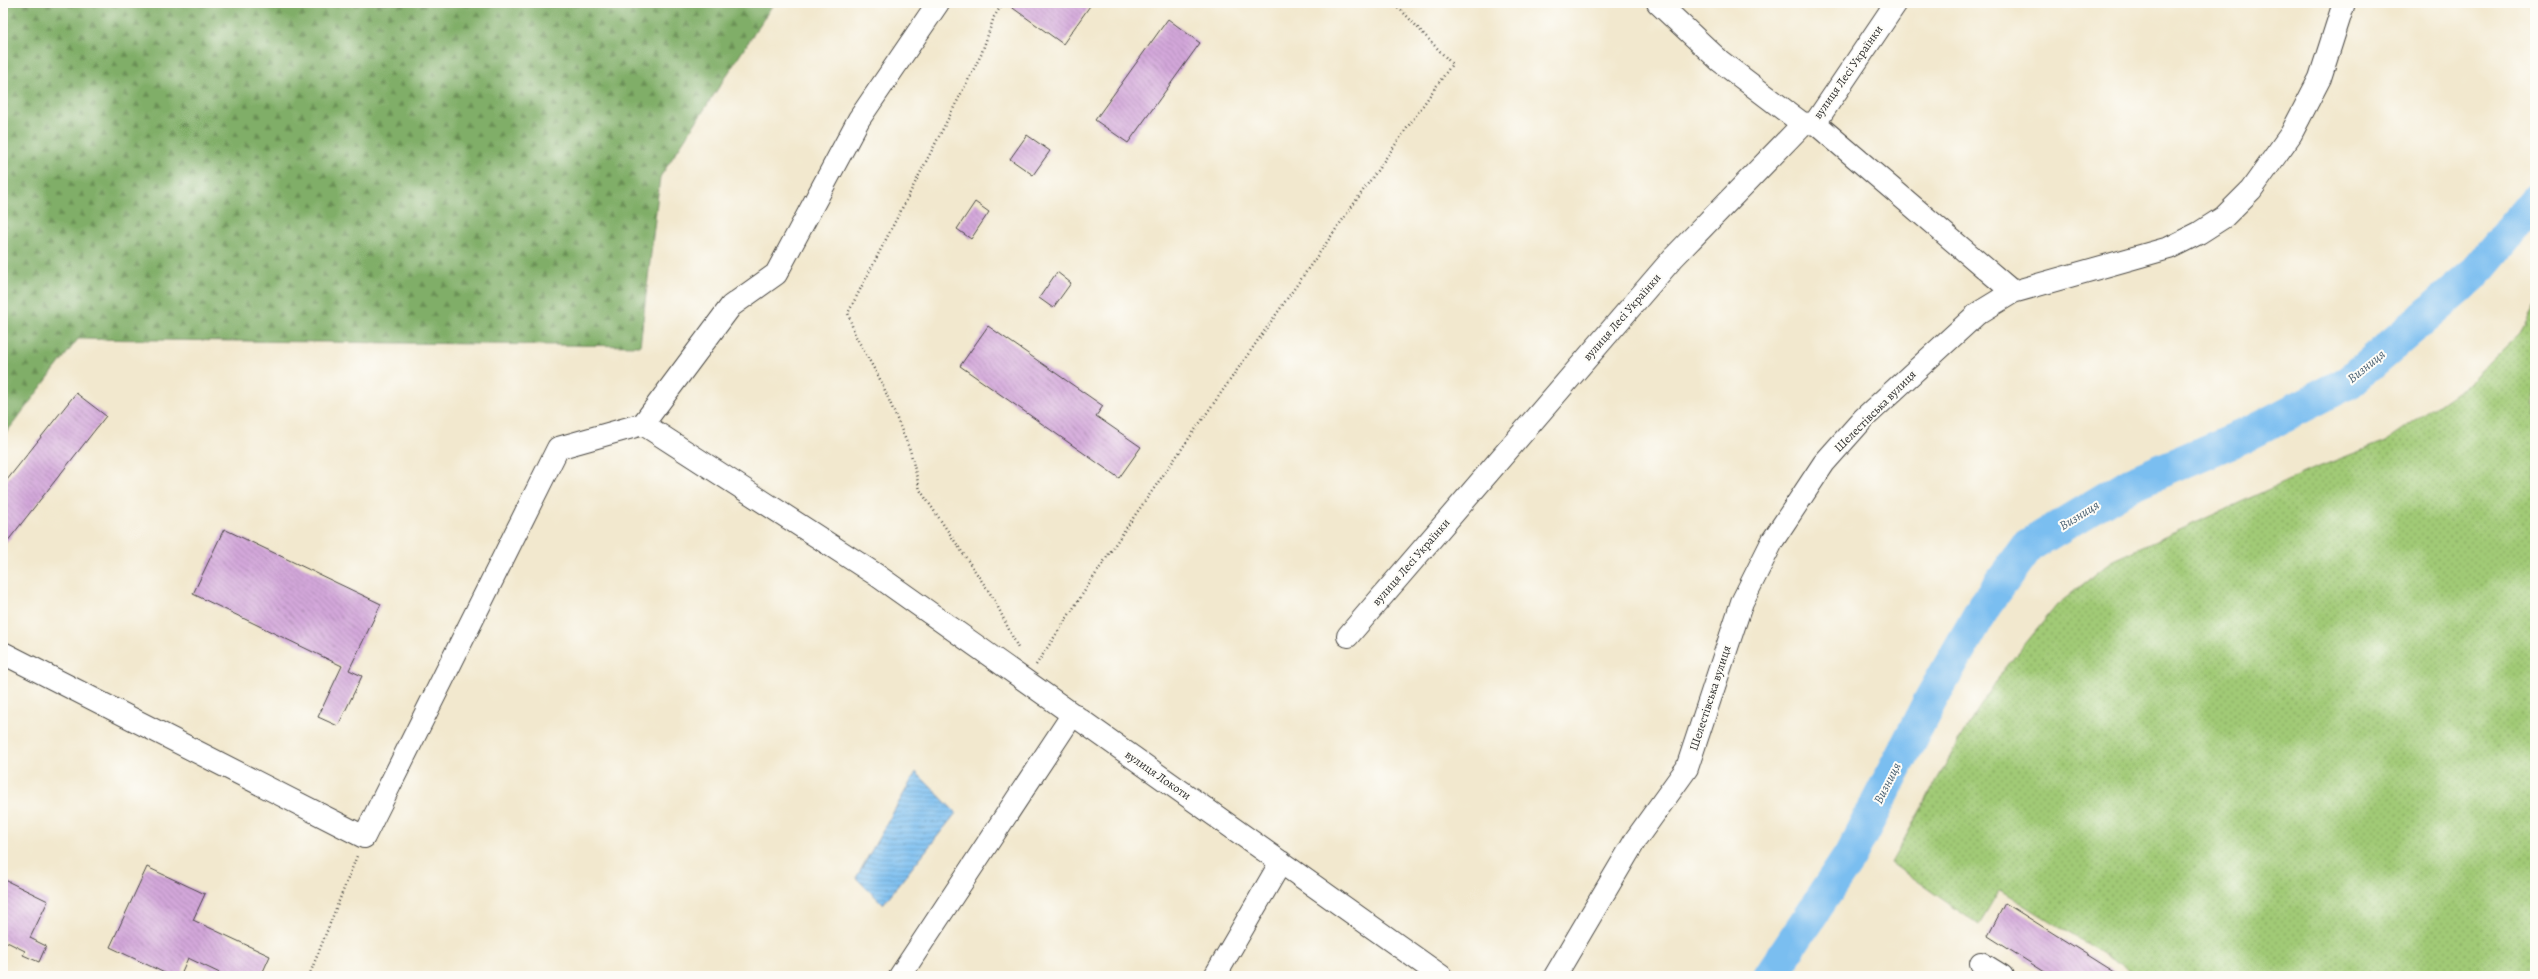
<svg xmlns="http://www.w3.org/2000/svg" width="2538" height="979" font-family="Alegreya,serif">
<defs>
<pattern id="forest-firs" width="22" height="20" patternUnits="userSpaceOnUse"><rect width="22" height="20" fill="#80ae67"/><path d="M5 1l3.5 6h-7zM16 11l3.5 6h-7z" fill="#698e55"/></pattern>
<pattern id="garden-dots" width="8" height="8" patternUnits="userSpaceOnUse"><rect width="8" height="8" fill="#a1ca76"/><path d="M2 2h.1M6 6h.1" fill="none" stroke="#83a461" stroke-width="1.8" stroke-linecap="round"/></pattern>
<pattern id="water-rules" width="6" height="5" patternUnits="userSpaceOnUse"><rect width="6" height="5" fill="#7abef0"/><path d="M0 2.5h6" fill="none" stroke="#649bc3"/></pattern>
<pattern id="building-back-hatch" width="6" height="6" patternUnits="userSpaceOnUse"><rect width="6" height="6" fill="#d3a7da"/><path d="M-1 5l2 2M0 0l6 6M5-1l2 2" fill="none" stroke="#ab88b1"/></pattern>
</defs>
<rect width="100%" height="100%" fill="#fdfcf7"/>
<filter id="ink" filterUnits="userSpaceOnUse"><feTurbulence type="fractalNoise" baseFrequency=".025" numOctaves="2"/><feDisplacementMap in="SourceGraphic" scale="8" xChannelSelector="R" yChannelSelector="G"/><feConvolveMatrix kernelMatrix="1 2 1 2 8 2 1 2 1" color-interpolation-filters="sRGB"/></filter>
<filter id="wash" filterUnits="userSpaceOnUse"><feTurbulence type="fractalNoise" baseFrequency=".012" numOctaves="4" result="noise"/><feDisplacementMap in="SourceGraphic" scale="16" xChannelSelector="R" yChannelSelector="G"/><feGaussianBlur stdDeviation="0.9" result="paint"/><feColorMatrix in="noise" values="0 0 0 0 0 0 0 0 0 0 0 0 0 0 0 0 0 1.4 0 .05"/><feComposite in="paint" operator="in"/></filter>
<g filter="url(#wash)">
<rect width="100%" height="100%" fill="#f2e8ce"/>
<!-- forest -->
<path fill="url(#forest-firs)" stroke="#566c49" d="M3,3H774L660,177L640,346L78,339L3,437Z"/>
<!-- garden -->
<path fill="url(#garden-dots)" stroke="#667a50" d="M2535,306V976H2138L2000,890L1979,925L1891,863L1963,733L2003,671L2057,605L2112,561L2311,470L2386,441L2465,386L2520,333Z"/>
<!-- water -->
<path fill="url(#water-rules)" stroke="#52748e" d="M916,772L956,813L883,904L856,878Z"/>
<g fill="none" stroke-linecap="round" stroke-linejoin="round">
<!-- river -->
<path stroke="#7abef0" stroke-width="34" d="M1770,976L1850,856L1931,699L1985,605L2028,546L2130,484L2248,434L2349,382L2472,276L2535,201"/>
</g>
<g id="blocks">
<!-- building -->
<path fill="url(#building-back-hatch)" d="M1012,3H1092L1063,44L1010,6Z
M1168,19L1200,43L1128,143L1095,120Z
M1027,135L1050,151L1033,175L1010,159Z
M975,202L989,212L971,239L957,229Z
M1057,272L1071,283L1053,308L1039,298Z
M988,326L1103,406L1096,416L1141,447L1119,478L960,366Z
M76,393L106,416L3,547V485Z
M224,529L381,604L349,670L362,676L338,726L318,717L342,666L193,594Z
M147,867L205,894L193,920L270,956L261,976H226L188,958L180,976H171L110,947Z
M3,879L48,901L30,938L46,946L39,962L23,955L25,951L3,940Z
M2005,903L2121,976H2051L1988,936Z"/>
</g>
</g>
<g filter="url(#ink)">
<use href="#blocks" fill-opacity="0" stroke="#494743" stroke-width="1"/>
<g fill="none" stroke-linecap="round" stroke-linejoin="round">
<!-- minor casing -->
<g stroke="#494743" stroke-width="24">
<path id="minor" d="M1658,3L1720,61L1803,124
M1815,123L2013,292
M643,424L731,306L776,274L859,119L938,3
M1348,636L1673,258L1803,124L1815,123L1896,3
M3,653L364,837L558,448L643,424L875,574L1441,976
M1981,963L2002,976
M900,976L1073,714
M1215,976L1281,862
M1555,976L1636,839L1687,768L1742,602L1773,540L1824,463L1864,418L1977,314L2013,292L2169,248L2199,233L2224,217L2251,190L2291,134L2320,78L2344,3"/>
</g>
<!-- path -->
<path stroke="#494743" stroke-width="2.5" stroke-dasharray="1 3" stroke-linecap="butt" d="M1003,3L994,17L981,55L848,313L855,335L881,381L910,450L920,490L994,599L1019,650
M1036,665L1124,531L1452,64L1403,12L1391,3
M309,976L357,856"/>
<!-- minor -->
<use href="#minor" stroke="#fff" stroke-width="22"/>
</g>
</g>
<g text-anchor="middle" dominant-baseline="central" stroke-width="4" stroke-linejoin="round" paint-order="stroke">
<!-- street labels -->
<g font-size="12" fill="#2b2b2b" stroke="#fdfcf7">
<text transform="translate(1848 72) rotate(-55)">вулиця Лесі Українки</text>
<text transform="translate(1622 317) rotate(-49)">вулиця Лесі Українки</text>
<text transform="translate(1875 411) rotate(-45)">Шелестівська вулиця</text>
<text transform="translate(1411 562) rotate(-49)">вулиця Лесі Українки</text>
<text transform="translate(1710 698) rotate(-72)">Шелестівська вулиця</text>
<text transform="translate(1158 775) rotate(35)">вулиця Локоти</text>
</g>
<!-- water labels -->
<g font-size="13" font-style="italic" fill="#475e70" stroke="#fdfcf7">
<text transform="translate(2366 366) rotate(-39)">Визниця</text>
<text transform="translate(2079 515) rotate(-32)">Визниця</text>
<text transform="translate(1887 783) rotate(-63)">Визниця</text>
</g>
</g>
<!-- margin -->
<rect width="2538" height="979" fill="none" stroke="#fdfcf7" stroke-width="16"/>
</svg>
